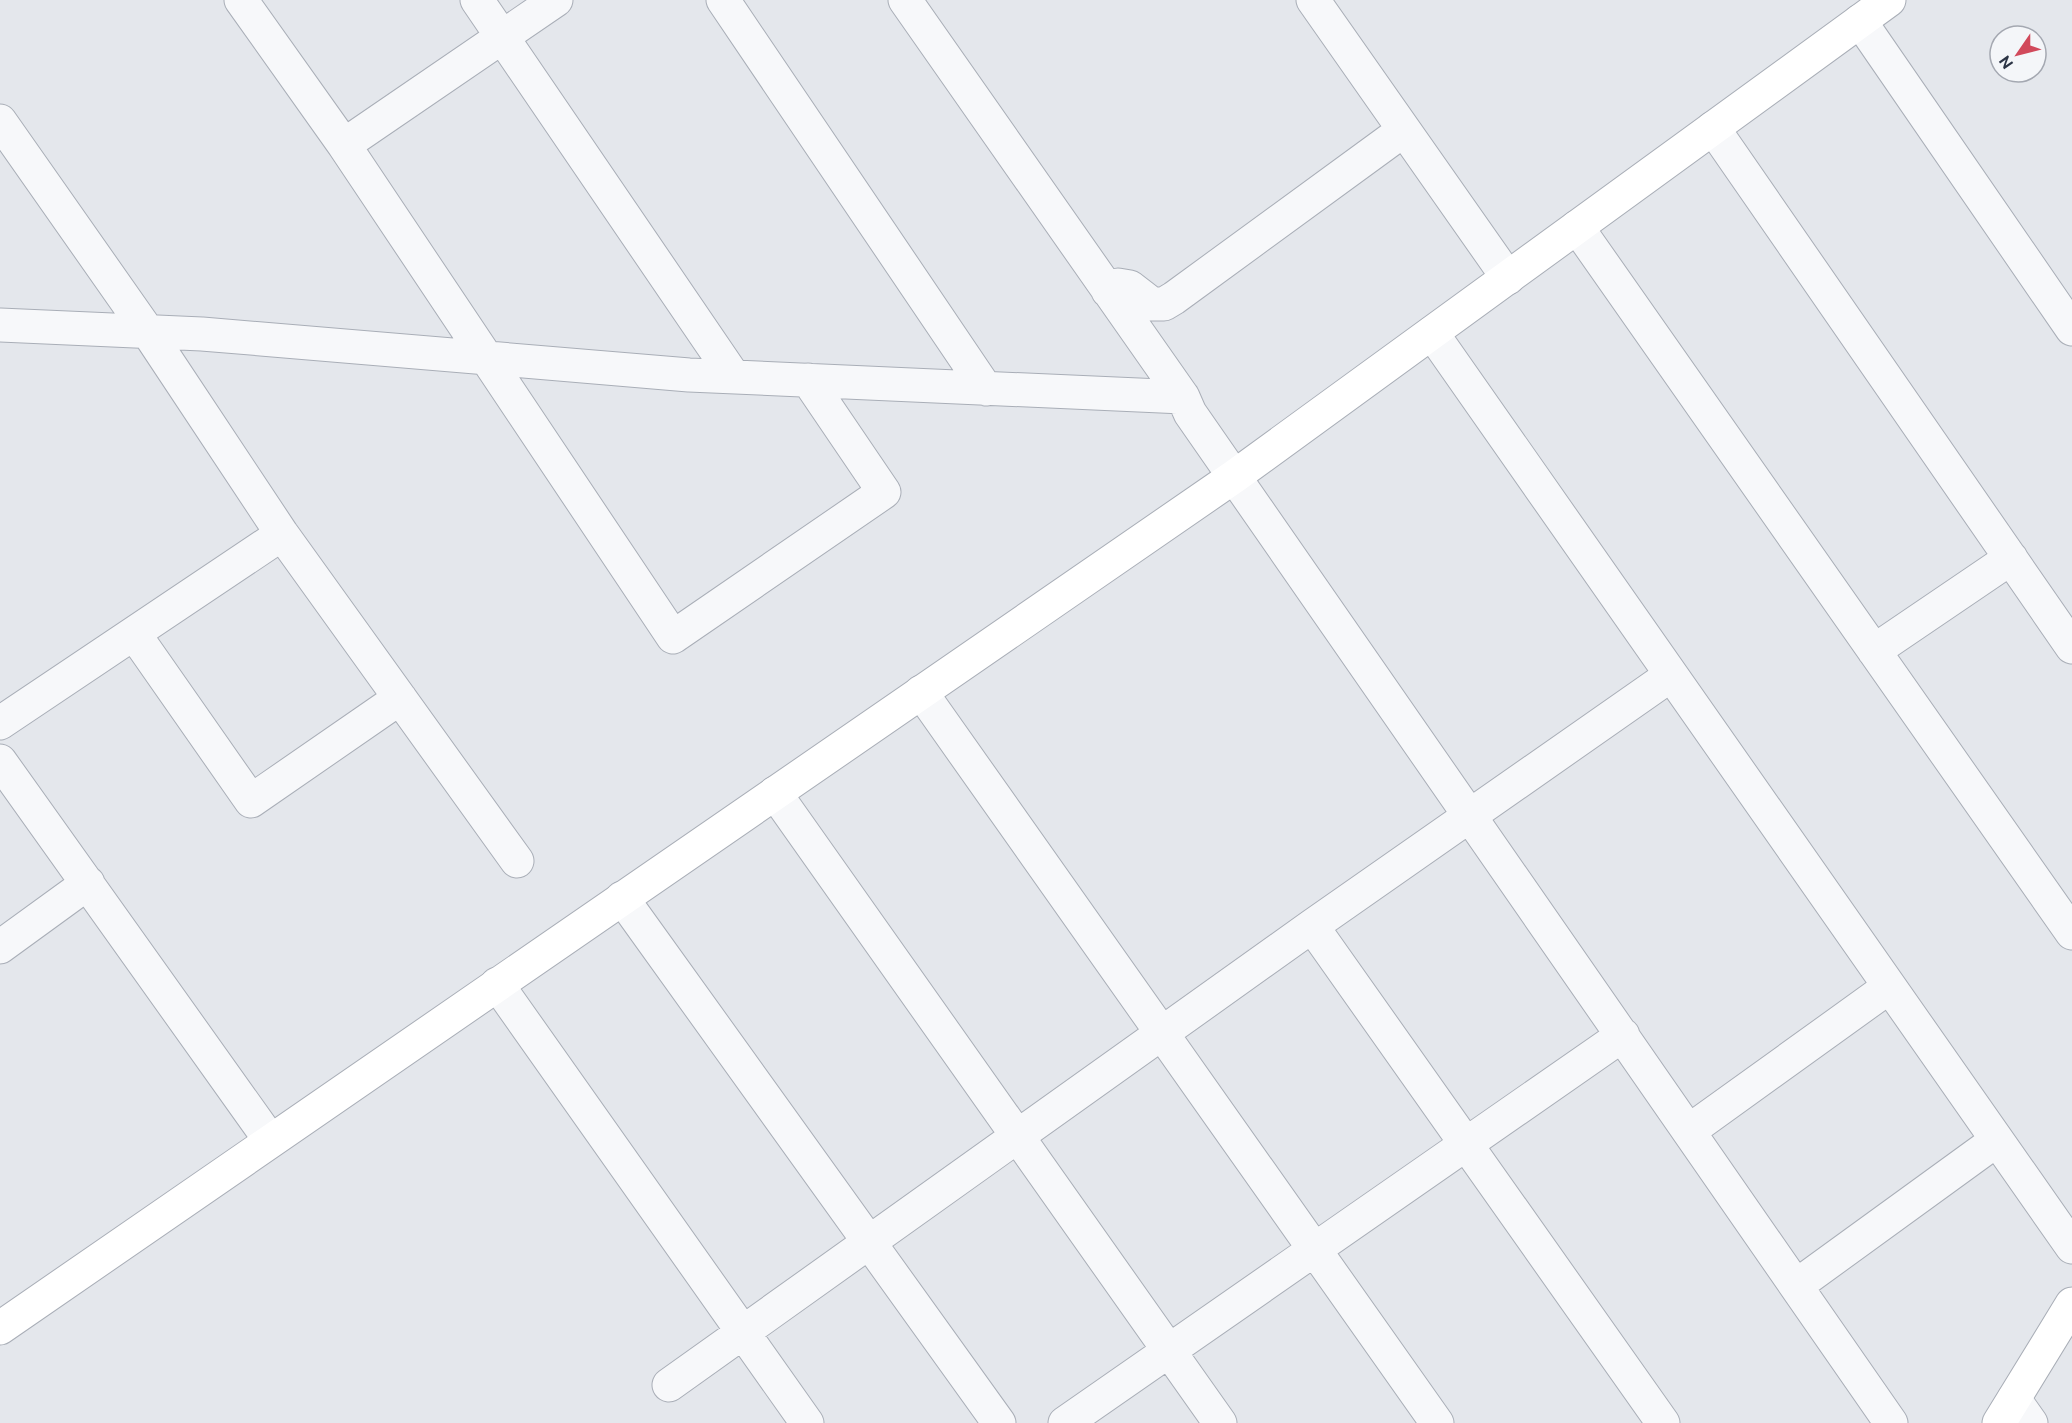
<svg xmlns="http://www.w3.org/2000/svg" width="2072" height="1423" font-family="Ubuntu,sans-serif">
<rect width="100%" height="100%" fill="#e4e7ec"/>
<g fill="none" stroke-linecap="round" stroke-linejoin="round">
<!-- street casing -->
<g stroke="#a9aeb7" stroke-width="35">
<path id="street" d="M241,0L344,145L673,637L884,492L808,380
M477,0L734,377
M723,0L986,389
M905,0L1183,397
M1313,0L1508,278
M1860,21L2072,329
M0,121L148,332L282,534L517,861
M1713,128L2072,647
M344,145L556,0
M1577,227L2072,933
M1108,291L1118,285L1130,287L1152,304H1164L1174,298L1404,130
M0,325L202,334L689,375L1183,397L1190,413L1891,1423
M1432,333L2072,1247
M135,635L251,801L400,698
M1874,651L2011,558
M921,692L1437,1423
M0,723L282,534
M0,761L270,1140
M775,793L1220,1423
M622,898L999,1423
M1312,926L1663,1423
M0,947L88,883
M497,984L807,1423
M1689,1131L1889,987
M1796,1286L1997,1140
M669,1385L1312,926L1671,675
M2014,1399L2031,1423
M1065,1423L1623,1035"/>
</g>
<!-- secondary casing -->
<g stroke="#a9aeb7" stroke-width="35">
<path id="secondary" d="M0,1328L1235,476L1889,0
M1999,1423L2072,1304"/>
</g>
<!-- street -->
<use href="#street" stroke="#f7f8fa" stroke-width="33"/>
<!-- secondary -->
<use href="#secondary" stroke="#fff" stroke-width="33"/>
</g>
<!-- north arrow -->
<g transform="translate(2018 54) rotate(235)"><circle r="28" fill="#f4f6f9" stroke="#a4a8b1" stroke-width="1.5"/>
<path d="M0-4.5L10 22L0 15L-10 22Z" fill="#d1495b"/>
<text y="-9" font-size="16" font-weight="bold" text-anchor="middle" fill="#2b3445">N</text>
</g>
</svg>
